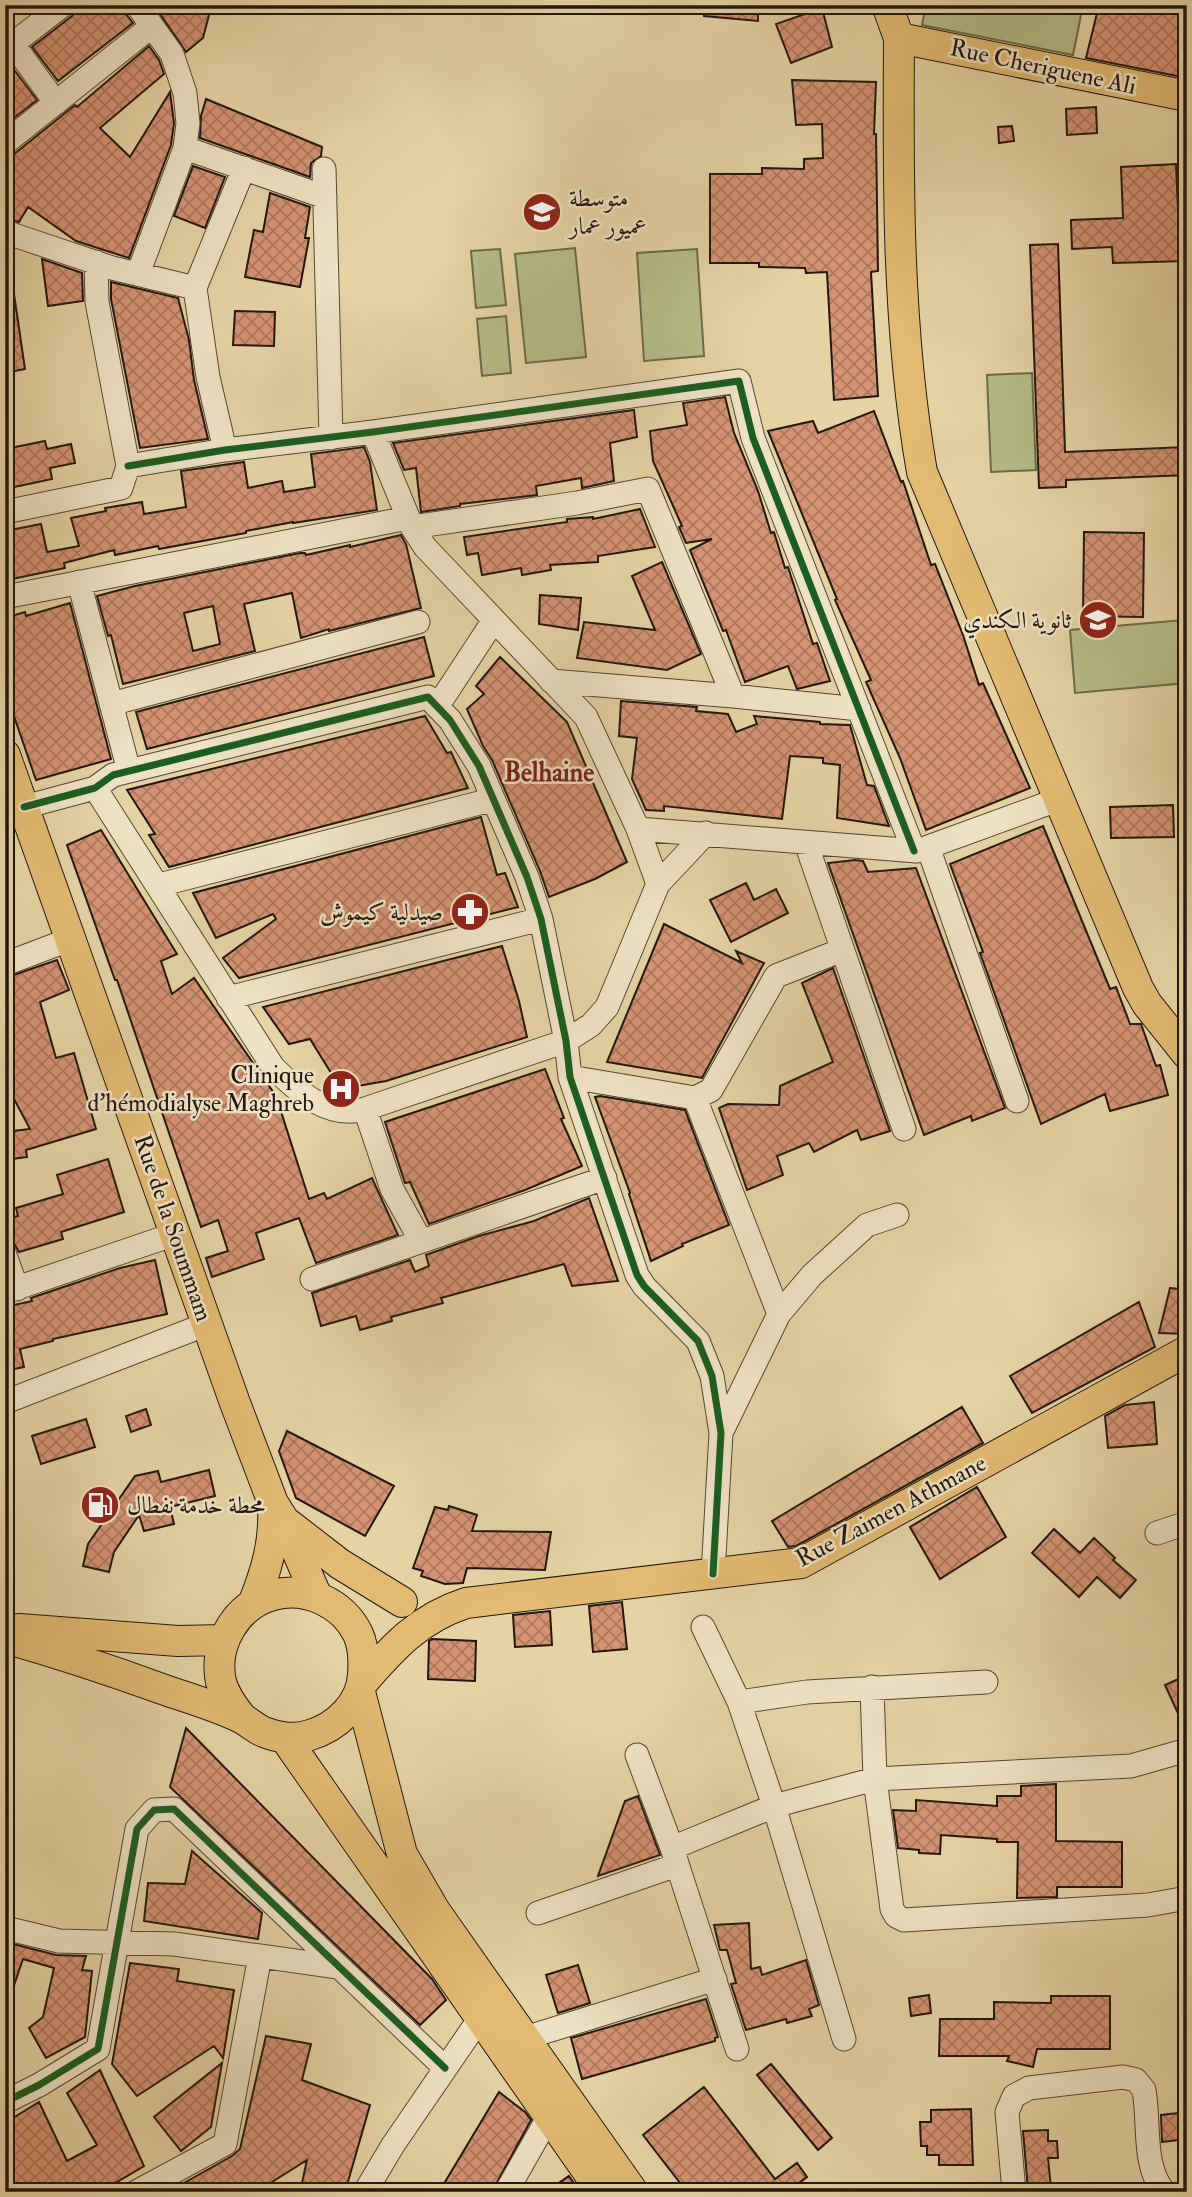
<svg xmlns="http://www.w3.org/2000/svg" width="1192" height="2197" font-family="'IM FELL Double Pica',Amiri,serif">
<defs>
<pattern id="building-cross-hatch" width="8" height="8" patternUnits="userSpaceOnUse" patternTransform="scale(1.75)"><rect width="8" height="8" fill="#d59373"/><path d="M0 0l8 8M0 8l8-8" fill="none" stroke="#ac775d"/></pattern>
</defs>
<rect width="100%" height="100%" fill="#e5d3a4"/>
<filter id="stains"><feTurbulence type="fractalNoise" baseFrequency=".00286" numOctaves="4"/><feColorMatrix values="0 0 0 0 .2 0 0 0 0 .09 0 0 0 0 .02 0 0 0 .5 -.17"/></filter>
<radialGradient id="worn" r=".72"><stop offset=".6" stop-color="#630" stop-opacity="0"/><stop offset="1" stop-color="#630" stop-opacity=".3"/></radialGradient>
<!-- pitch -->
<path fill="#b4bc86" stroke="#6c6a4a" stroke-width="2" d="M926,5H1083L1073,55L922,25Z
M575,248L586,357L526,363L515,254Z
M500,249L506,305L476,308L471,251Z
M697,249L704,356L644,361L637,253Z
M506,316L511,373L482,376L477,319Z
M1032,373L1036,470L991,472L987,375Z
M1183,620L1187,683L1075,693L1070,630Z"/>
<!-- building -->
<path fill="url(#building-cross-hatch)" stroke="#23170f" stroke-width="2" fill-rule="evenodd" d="M81,5H123L125,13L133,23L58,81L32,47L72,16Z
M154,5H204L209,15L203,38L186,52Z
M704,5H758V21L704,16Z
M1099,5H1187V78L1086,58Z
M822,8L832,47L791,63L776,24Z
M149,46L159,60L164,74L100,128L130,157L170,92L174,123L171,145L129,258L76,241L28,207L19,222L5,218V157L14,154L75,105L77,107Z
M9,63L37,100L5,125V64Z
M792,80L876,82L874,134H876L878,271L871,272L878,396L834,400L827,272L806,273L805,268L759,267V263H710V174H762V168L804,169V159L823,158L822,124L796,125Z
M206,99L322,147L321,156L311,163L310,177L200,138L201,116Z
M1096,107L1097,133L1067,135L1066,109Z
M1012,126L1014,141L999,143L998,127Z
M1176,164L1178,210H1187V261L1113,263L1112,247L1072,249L1071,220L1123,218L1121,167Z
M193,166L225,177L205,228L174,216Z
M270,193L310,207L305,238H309L300,287L245,277L254,230L263,232Z
M1058,244L1065,452L1187,447V475L1066,480V487L1039,488L1030,245Z
M42,259L82,273L83,301L48,306Z
M111,282L178,298L189,340L194,380L208,439L140,448L111,299Z
M14,294L25,369L5,373V295Z
M235,311L275,312L274,346L233,345Z
M725,397L734,433L758,491L771,533L774,532L785,568L788,567L813,644L817,643L830,681L797,689L788,666L745,682L726,630L723,631L690,550L712,539L686,543L679,527L682,526L653,461L650,431L687,425L683,403Z
M634,410L637,437L610,443L614,481L582,488L581,478L536,486L537,495L460,504V506L421,512L416,468L404,470L393,443Z
M874,411L901,482L903,481L931,565L935,564L963,635L979,685L983,683L1030,788L926,830L900,758L866,682L871,680L835,600L837,599L768,431L813,421L818,433Z
M45,441L47,449L71,444L75,463L50,468L52,479L5,489V449Z
M364,447L370,462L377,510L293,523V522L246,531V533L159,549L158,546L115,555L114,550L64,563L65,568L12,579L11,571L5,572V531L41,524L47,552L79,546L71,518L106,511L105,508L142,502L144,514L186,507L181,471L244,462L248,488L282,481L284,492L315,487L311,454Z
M640,509L655,547L598,556V562L550,565L551,570L522,575L521,568L482,575L478,553L467,555L464,537L567,522V519L593,517V519Z
M1084,532L1144,533L1143,617L1083,616Z
M401,535L406,544L421,608L329,631V629L301,638L292,593L244,604L255,651L123,684L111,635L108,636L97,596L135,586L300,553H305L306,555L350,545V547ZM213,606L220,644L193,651L184,613Z
M662,562L701,654L667,670L577,658L584,622L655,630L632,576Z
M540,595L581,598L578,630L539,624Z
M70,603L111,759L36,780L5,690V618L25,612L26,616Z
M424,637L434,676L147,749L136,712Z
M500,657L567,722L627,862L595,879L549,897L540,871L492,760L483,746L467,709L484,694L476,686Z
M621,701L697,707L696,711L728,714L736,732L757,724L754,716L820,722V724L850,725L867,785L874,786L889,826L837,818L840,765L823,763V758L790,756L782,819L664,806V811L646,810L632,779L637,738L619,736Z
M425,716L447,753L451,752L468,788L169,867L149,835L155,834L127,790Z
M1173,805L1174,837L1111,838L1110,807Z
M481,817L497,875L505,873L518,907L239,978L223,958L276,919L273,914L216,938L193,893Z
M1043,826L1110,989L1116,987L1130,1024H1141L1156,1066L1160,1065L1168,1095L1110,1111L1105,1094L1041,1124L980,953L983,952L950,864Z
M101,830L177,954L161,961L172,994L194,978L276,1096L309,1199L324,1193L327,1199L372,1178L398,1235L316,1263L299,1218L256,1233L264,1259L212,1277L206,1258L228,1251L218,1220L201,1227L117,980H115L67,845Z
M855,860L863,861L868,872L916,868L1005,1108L972,1121L971,1116L924,1135L828,863Z
M746,883L754,900L776,889L788,913L731,942L710,900Z
M664,924L742,963L736,951L764,963L702,1078L607,1062Z
M502,946L519,1001L527,1037L386,1081L341,1089L310,1039L289,1044L263,1007Z
M57,960L69,990L40,1002L56,1058L74,1053L96,1129L26,1150L27,1157L5,1160V1132L30,1129L13,1097L5,1101V978Z
M833,968L890,1131L861,1140L857,1130L814,1152L809,1143L777,1156L783,1175L747,1190L719,1108L728,1104L779,1105L780,1086L833,1062L802,983Z
M545,1069L564,1118L561,1119L582,1166L525,1190L429,1224L410,1182L405,1183L385,1122Z
M600,1096L685,1110L729,1225L682,1244L683,1246L651,1261L629,1194L630,1193L595,1097Z
M108,1159L124,1212L61,1232L63,1239L19,1252L15,1245L8,1241L5,1219L18,1216L16,1208L63,1194L57,1175Z
M589,1198L618,1281L572,1286L564,1264L441,1298L443,1303L391,1317L392,1321L360,1330L356,1316L321,1326L312,1293L410,1260L415,1272L429,1266L426,1255L479,1236L534,1221Z
M155,1260L167,1314L53,1339V1341L20,1349L24,1367L5,1371V1307L32,1301L31,1298L120,1268Z
M1170,1288L1187,1290V1334L1159,1333Z
M1139,1302L1155,1347L1032,1413L1010,1376Z
M1154,1402L1157,1444L1108,1448L1105,1416L1125,1405Z
M962,1407L983,1443L796,1546L788,1547L772,1521Z
M146,1409L151,1425L131,1432L126,1416Z
M86,1419L95,1447L41,1464L32,1436Z
M287,1431L394,1486L365,1536L296,1498L279,1451Z
M209,1470L215,1496L170,1507L174,1524L144,1531L139,1515L114,1552L109,1572L83,1566L88,1544L135,1476L158,1471L161,1482Z
M977,1487L1006,1537L940,1579L910,1527Z
M449,1506L477,1515L472,1531L551,1532L545,1570L467,1568L463,1583L445,1584L421,1576L423,1571L413,1568L435,1507L448,1510Z
M1054,1529L1080,1553L1094,1538L1115,1558L1113,1560L1136,1580L1120,1598L1097,1577L1079,1597L1032,1553Z
M622,1602L627,1649L593,1652L589,1606Z
M550,1611L552,1645L515,1647L513,1615Z
M432,1639L476,1641L475,1681L428,1679L429,1641Z
M1187,1675V1733L1165,1685Z
M186,1728L432,1979L446,2000L420,2025L170,1787Z
M1056,1784V1841L1122,1842V1887H1057V1897L1017,1898L1018,1842H997V1839L941,1835L940,1854L919,1853V1850L898,1848L893,1810L916,1811V1800L997,1806V1796H1021V1786Z
M638,1796L660,1855L598,1876L625,1801Z
M192,1851L262,1913L258,1939L144,1921L148,1883L185,1884Z
M749,1923L751,1969L760,1967L762,1975L806,1960L819,2005L809,2009L812,2016L787,2023L786,2019L746,2030L731,1984L736,1983L727,1950H720L714,1925Z
M13,1944L56,1955L86,1956L82,1970L92,1971L85,2037L46,2058L29,2028L43,2017L54,1968L23,1959L8,2003L5,2002V1966Z
M130,1963L179,1969L177,1981L234,1990L223,2058L214,2046L137,2096L112,2064Z
M578,1965L590,2003L558,2013L546,1975Z
M929,1995L931,2013L911,2016L909,1998Z
M1051,1996H1110V2049H1037L1033,2067L1007,2061L1009,2056H939L940,2019H994V2002L1051,2003Z
M706,1999L718,2037L715,2038V2041L582,2079L571,2038Z
M266,2036L311,2044L302,2080L370,2105L345,2192H300L307,2160L256,2192H168L232,2156L240,2149Z
M222,2063L211,2127L181,2151L154,2117Z
M771,2064L832,2138L818,2150L757,2075Z
M100,2070L144,2166L100,2192H15L5,2177V2123L39,2102L67,2161L97,2145L67,2093Z
M704,2087L775,2179L797,2163L807,2177L787,2192H687L643,2135Z
M499,2092L525,2112L531,2120L493,2190L491,2192H439Z
M971,2109L973,2165H939V2155H927V2146H921L920,2122H931V2110Z
M1187,2112V2139L1162,2142L1161,2115Z
M1048,2130V2141H1057L1058,2158H1048L1051,2188L1028,2190L1023,2131Z
M569,2176L580,2192H546Z"/>
<g fill="none" stroke-linecap="round" stroke-linejoin="round">
<!-- minor casing -->
<g stroke="#544634" stroke-width="25">
<path id="minor" d="M137,5L172,54L185,93L188,123L185,148L138,274
M13,44L56,103
M5,50L63,5
M5,143L152,26
M185,148L325,197
M324,169L331,438
M5,232L112,268L195,288
M373,432L412,527L425,547L586,717L638,829L658,884
M225,450L208,377L195,288L244,168
M128,466L225,450L373,432L739,381L753,438L914,851
M5,512L121,488L128,466L97,302L96,262
M412,527L577,503L648,489L733,696
M79,582L129,771
M5,597L408,518
M551,681L733,696L859,709
M111,704L418,622
M437,707L494,620
M95,788L273,1067C298,1092 328,1119 365,1109L566,1041L591,1025L607,1007L658,884L706,833
M24,807L95,788L113,775L428,697L450,720L479,766L527,877L541,919L566,1041L570,1077L637,1275L644,1286L698,1341L712,1376L721,1433L713,1574
M638,829L917,851L1060,799
M806,843L904,1129
M928,847L1017,1101
M159,885L491,800
M5,964L71,939
M228,998L541,919
M570,1077L695,1098L711,1090L776,976L842,950
M695,1098L779,1314
M365,1109L392,1189L421,1241
M5,1255L17,1289
M312,1279L605,1178
M5,1292L175,1234
M5,1402L207,1324
M721,1433L779,1314L812,1275L867,1225L897,1215
M1157,1533L1187,1523
M703,1627L739,1702L774,1806L844,2039
M872,1687L875,1779L892,1909L896,1916L904,1920L1148,1905L1187,1898
M739,1702L807,1692L986,1682
M637,1755L672,1848L737,2049
M672,1848L774,1806L875,1779L1131,1766L1187,1750
M538,1913L677,1865
M5,1928L59,1941L174,1944L338,1967
M525,2038L715,1979
M5,2102L39,2085L98,2049L137,1829L154,1810L174,1809L445,2068
M136,2192L225,2144L260,1956
M365,2192L393,2145L480,2018
M506,2192L556,2104
M1014,2192L1007,2112L1014,2096L1029,2088L1123,2077L1136,2080L1144,2090C1150,2123 1142,2165 1164,2192"/>
</g>
<!-- major casing -->
<g stroke="#23170f" stroke-width="32">
<path id="major" d="M887,5L899,38C898,182 897,329 922,472L1138,988L1147,1004L1187,1054
M899,38L1187,96
M5,755L235,1403L273,1503L283,1519L317,1597
M287,1523L340,1564L402,1602
M253,1604C266,1572 275,1542 273,1507
M19,1629L178,1641L224,1640
M5,1638C58,1653 110,1670 162,1689C188,1698 216,1706 241,1718C249,1722 256,1729 264,1732C278,1738 296,1740 310,1735C337,1727 361,1704 363,1675C364,1661 364,1647 358,1634C343,1603 306,1586 273,1595C236,1605 213,1645 221,1682C225,1696 233,1707 242,1718
M363,1682C394,1646 420,1618 466,1603L801,1563L1187,1351
M360,1692L402,1854L435,1911L633,2192
M285,1738L602,2192"/>
</g>
<!-- minor -->
<use href="#minor" stroke="#eee2c4" stroke-width="23"/>
<!-- major -->
<use href="#major" stroke="#e2ba72" stroke-width="30"/>
<!-- cycleway casing -->
<g stroke="#eee2c4" stroke-width="11">
<path id="cycleway" d="M128,466L225,450L373,432L739,381L753,438L914,851
M24,807L95,788L113,775L428,697L450,720L479,766L527,877L541,919L566,1041L570,1077L637,1275L644,1286L698,1341L712,1376L721,1433L713,1574
M5,2102L39,2085L98,2049L137,1829L154,1810L174,1809L445,2068"/>
</g>
<!-- cycleway -->
<use href="#cycleway" stroke="#1b5e20" stroke-width="7"/>
</g>
<!-- icons -->
<defs>
<g id="school-disc" transform="scale(2.0125)"><circle r="9.5" fill="#8f2418" stroke="#eee2c4"/><path d="M0-5L7-2L0 1L-7-2ZM-4 1L0 2.5L4 1V4Q0 6-4 4Z" fill="#fff"/></g>
<g id="pharmacy-disc" transform="scale(2.0125)"><circle r="9.5" fill="#8f2418" stroke="#eee2c4"/><path d="M-2-6h4v4h4v4h-4v4h-4v-4h-4v-4h4Z" fill="#fff"/></g>
<g id="hospital-disc" transform="scale(2.0125)"><circle r="9.5" fill="#8f2418" stroke="#eee2c4"/><path d="M-5-5h3v3.5h4V-5h3V5h-3V1.5h-4V5h-3Z" fill="#fff"/></g>
<g id="fuel-disc" transform="scale(2.0125)"><circle r="9.5" fill="#8f2418" stroke="#eee2c4"/><path d="M-5.5-6h7V0h2V4h1.3V-2.5L3-4.5l.8-.8L6-3V5H2.5V1h-1V6h-7ZM-4.2-4.7v3.2H.2V-4.7Z" fill="#fff"/></g>
</defs>
<g fill-rule="evenodd">
<use href="#school-disc" x="542" y="212"/>
<use href="#school-disc" x="1098" y="620"/>
<use href="#pharmacy-disc" x="470" y="912"/>
<use href="#hospital-disc" x="341" y="1089"/>
<use href="#fuel-disc" x="100" y="1505"/>
</g>
<g text-anchor="middle" dominant-baseline="central" stroke-width="5" stroke-linejoin="round" paint-order="stroke">
<!-- street labels -->
<g font-size="24" fill="#23170f" stroke="#eee2c4">
<text transform="translate(1043 67) rotate(12)">Rue Cheriguene Ali</text>
<text transform="translate(173 1228) rotate(71)">Rue de la Soummam</text>
<text transform="translate(891 1511) rotate(-28)">Rue Zaimen Athmane</text>
</g>
<!-- poi labels -->
<g font-size="24" fill="#23170f" stroke="#eee2c4" text-anchor="end">
<text x="569" y="198" text-anchor="start">متوسطة<tspan x="569" dy="28">عميور عمار</tspan></text>
<text x="1071" y="620">ثانوية الكندي</text>
<text x="443" y="912">صيدلية كيموش</text>
<text x="314" y="1075">Clinique<tspan x="314" dy="28">d'hémodialyse Maghreb</tspan></text>
<text x="127" y="1505" text-anchor="start">محطة خدمة نفطال</text>
</g>
<!-- neighbourhood labels -->
<g font-size="26" font-weight="bold" fill="#7a1f14" stroke="#eee2c4">
<text x="549" y="773">Belhaine</text>
</g>
</g>
<!-- margin -->
<rect width="1192" height="2197" fill="none" stroke="#e5d3a4" stroke-width="28"/>
<rect x="7" y="7" width="1178" height="2183" fill="none" stroke="#23170f" stroke-width="3.5"/>
<rect x="14" y="14" width="1164" height="2169" fill="none" stroke="#23170f" stroke-width="2"/>
<rect width="100%" height="100%" filter="url(#stains)"/>
<rect width="100%" height="100%" fill="url(#worn)"/>
</svg>
